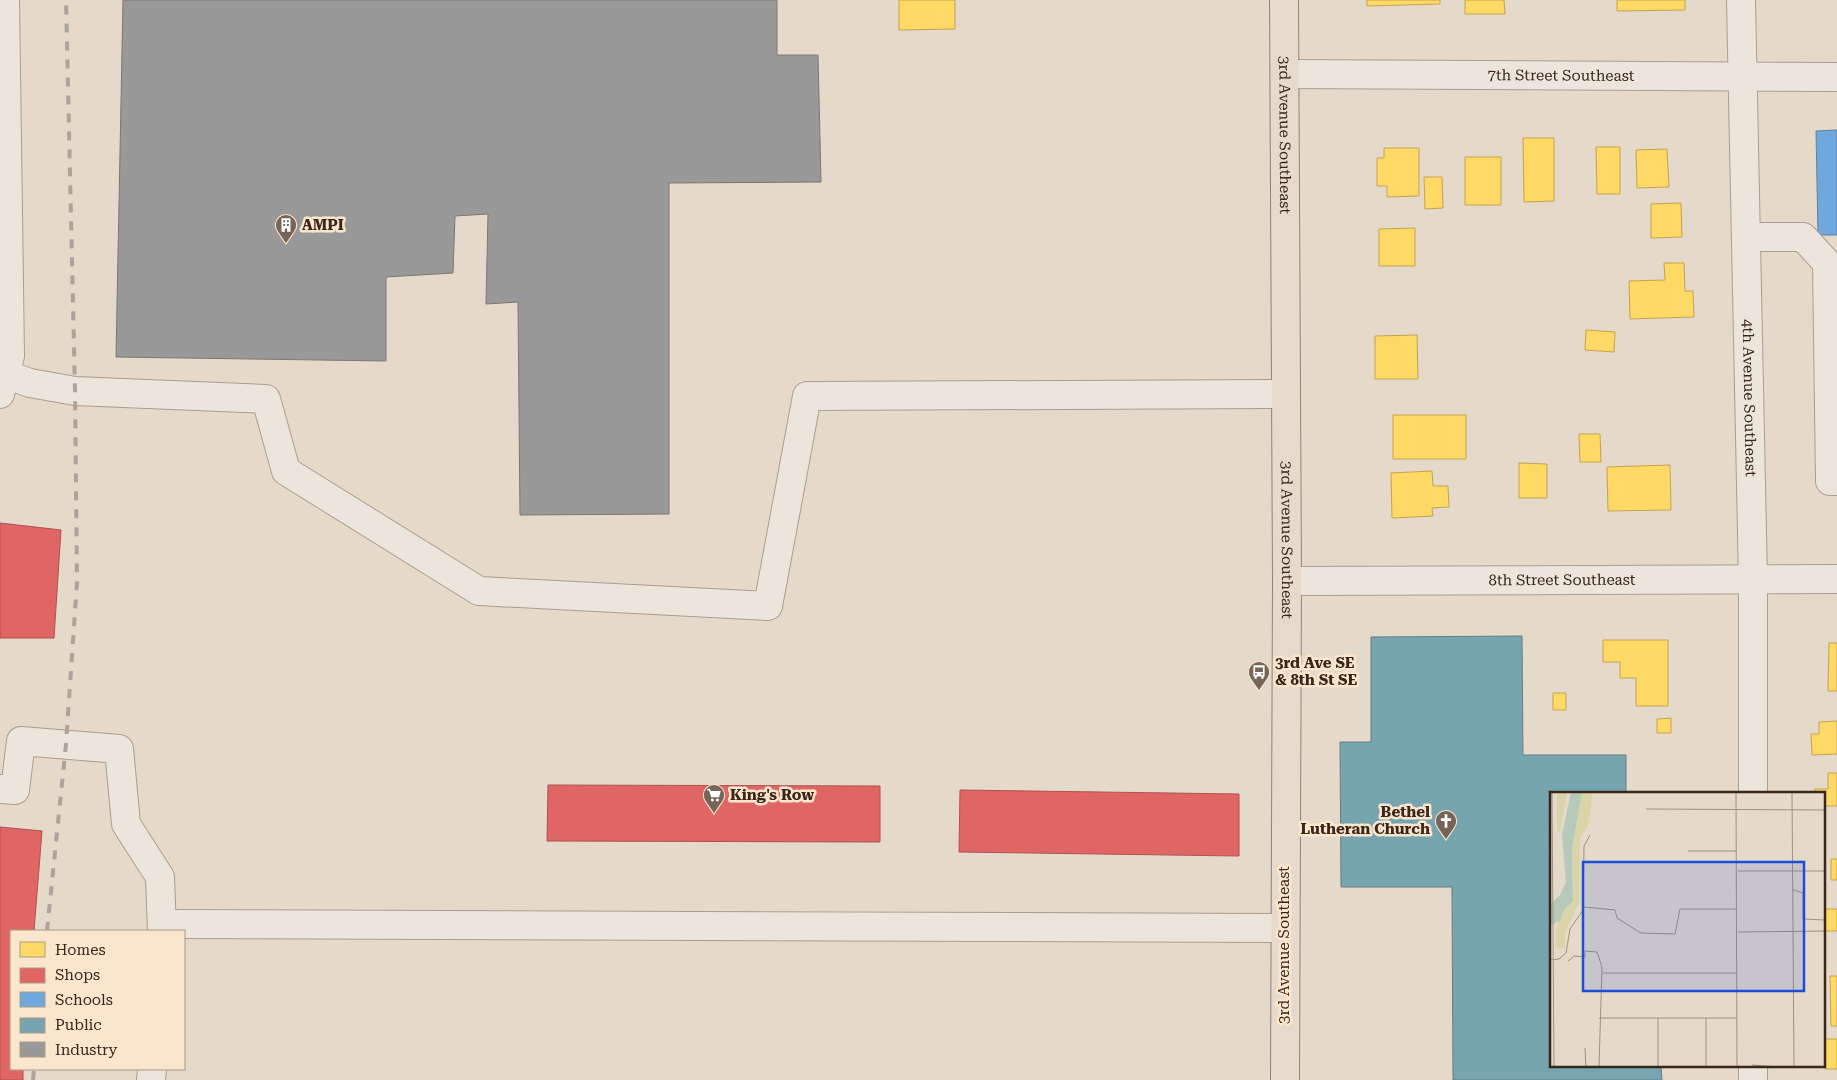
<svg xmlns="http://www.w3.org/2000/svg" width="1837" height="1080" font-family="'Roboto Serif',serif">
<rect width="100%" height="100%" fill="#e5d9c9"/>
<!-- homes -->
<path fill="#ffd966" stroke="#c4a34f" d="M899,0H955V29L899,30Z
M1367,0H1440V4L1367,6Z
M1465,0H1504L1505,14H1465Z
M1617,0H1685V10L1617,11Z
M1523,138H1554V201L1524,202Z
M1596,147H1620V194H1597Z
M1384,148H1419V196L1387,197V186H1377V158H1384Z
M1667,149L1669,187L1637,188L1636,150Z
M1465,157H1501V205H1465Z
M1424,177H1442L1443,208L1425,209Z
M1681,203L1682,237L1651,238V204Z
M1415,228V266H1379V229Z
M1664,263H1684L1685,291H1693L1694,317L1630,319L1629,281L1665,280Z
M1586,330L1615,332L1614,352L1585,350Z
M1417,335L1418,379H1375V336Z
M1393,415H1466V459H1393Z
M1579,434H1600L1601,462H1580Z
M1519,463L1547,464V498H1519Z
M1670,465L1671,510L1608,511L1607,467Z
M1432,471L1433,486H1448L1449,507L1432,508L1433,516L1392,518L1391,473Z
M1603,640H1668V706H1636V678H1620V662H1603Z
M1829,643H1837V691H1828Z
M1553,693H1566V710H1553Z
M1671,718V733H1657V719Z
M1837,721V754L1812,755L1811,734H1819V722Z
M1828,773H1837V806H1823V794H1815V789H1828Z
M1831,859H1837V880H1831Z
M1825,909H1837V931H1825Z
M1830,976H1837V1026H1831Z
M1825,1039H1837V1069H1825Z"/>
<!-- shops -->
<path fill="#e06666" stroke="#ae524f" d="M0,523L61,530L54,638H0Z
M548,785L880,786V842L547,841Z
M960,790L1239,794V856L959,852Z
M0,827L42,831L34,931H11V1069H23V1080H0Z"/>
<!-- schools -->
<path fill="#6fa8dc" stroke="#5f81a2" d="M1837,130V235H1818L1816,131Z"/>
<!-- public -->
<path fill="#76a5af" stroke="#647f82" d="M1522,636L1523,755H1626V794H1551V1066H1661L1662,1080H1453L1452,887H1341L1340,742H1371V637Z"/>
<!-- industry -->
<path fill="#999" stroke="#7c7673" d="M123,0H777V55H818L821,182L669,183V514L520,515L518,302L486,304L488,214L455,216L453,273L386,277V361L116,357Z"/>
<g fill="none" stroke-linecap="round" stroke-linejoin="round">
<!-- minor casing -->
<g stroke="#aa9e93" stroke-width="30">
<g id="minor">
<path id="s1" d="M1741,0L1753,581V794"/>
<path id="s2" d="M1285,74L1837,77"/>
<path d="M1746,237H1803L1827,263L1830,481H1837"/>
<path d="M5,374L30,383L75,391L266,399L286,471L479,591L768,606L807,396L1285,394"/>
<path d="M0,394L10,356L5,0"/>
<path id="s3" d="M1287,581L1837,579"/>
<path d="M0,789L15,790L21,741L119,749L126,824L160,877L162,931"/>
<path d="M163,924L1284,928"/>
<path d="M1753,1066V1080"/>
<path d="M151,1080L152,1069"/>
</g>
</g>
<!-- major casing -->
<g stroke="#8f8479" stroke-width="30">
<g id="major">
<path id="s4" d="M1284,0L1287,581L1285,1080"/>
</g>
</g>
<!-- minor -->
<use href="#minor" stroke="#ece5db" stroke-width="28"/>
<!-- major -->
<use href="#major" stroke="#e5dacc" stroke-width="28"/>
<!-- rail -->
<path stroke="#aba49c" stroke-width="4" stroke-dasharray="9 9" stroke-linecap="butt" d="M47,931L66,744L77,582L75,391L66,0
M33,1080L34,1069"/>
</g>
<!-- icons -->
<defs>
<g id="building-pin" transform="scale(1.125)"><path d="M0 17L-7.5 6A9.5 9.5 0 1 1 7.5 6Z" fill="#756457" stroke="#f9e6cc"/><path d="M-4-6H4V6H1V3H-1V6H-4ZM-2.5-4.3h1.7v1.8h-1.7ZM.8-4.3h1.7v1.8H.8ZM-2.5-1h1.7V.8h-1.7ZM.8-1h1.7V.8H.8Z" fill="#fff"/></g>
<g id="bus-pin" transform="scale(1.125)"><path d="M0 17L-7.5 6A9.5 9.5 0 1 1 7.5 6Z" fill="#756457" stroke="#f9e6cc"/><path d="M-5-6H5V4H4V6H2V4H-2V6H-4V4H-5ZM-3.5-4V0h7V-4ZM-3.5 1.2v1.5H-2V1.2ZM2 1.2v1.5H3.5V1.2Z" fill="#fff"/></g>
<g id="supermarket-pin" transform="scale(1.125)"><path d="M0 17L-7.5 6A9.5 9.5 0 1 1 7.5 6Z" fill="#756457" stroke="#f9e6cc"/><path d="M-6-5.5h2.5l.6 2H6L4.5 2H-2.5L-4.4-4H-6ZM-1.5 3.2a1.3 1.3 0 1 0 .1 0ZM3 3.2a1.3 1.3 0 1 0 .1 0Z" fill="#fff"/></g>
<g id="church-pin" transform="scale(1.125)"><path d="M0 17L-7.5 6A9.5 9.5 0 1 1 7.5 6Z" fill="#756457" stroke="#f9e6cc"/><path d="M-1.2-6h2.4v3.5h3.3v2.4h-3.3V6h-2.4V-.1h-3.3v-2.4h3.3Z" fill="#fff"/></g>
</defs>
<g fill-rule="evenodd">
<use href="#building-pin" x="286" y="225"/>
<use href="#bus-pin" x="1259" y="672"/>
<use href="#supermarket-pin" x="714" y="795"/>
<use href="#church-pin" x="1446" y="821"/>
</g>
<g text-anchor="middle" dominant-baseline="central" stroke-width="5" stroke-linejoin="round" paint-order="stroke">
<!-- street labels -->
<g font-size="15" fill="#39251a" stroke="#f9e6cc">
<text stroke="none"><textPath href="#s2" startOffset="276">7th Street Southeast</textPath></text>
<text stroke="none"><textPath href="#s4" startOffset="135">3rd Avenue Southeast</textPath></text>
<text stroke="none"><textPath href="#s1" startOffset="398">4th Avenue Southeast</textPath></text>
<text stroke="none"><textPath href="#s4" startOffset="540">3rd Avenue Southeast</textPath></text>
<text stroke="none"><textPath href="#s3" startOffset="275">8th Street Southeast</textPath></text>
<text transform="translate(1284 945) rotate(-90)">3rd Avenue Southeast</text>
</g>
<!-- poi labels -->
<g font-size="15" font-weight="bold" fill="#39251a" stroke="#f9e6cc" text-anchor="start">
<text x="302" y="225">AMPI</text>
<text x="1275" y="663">3rd Ave SE<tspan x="1275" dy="17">&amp; 8th St SE</tspan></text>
<text x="730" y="795">King's Row</text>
<text x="1430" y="812" text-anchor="end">Bethel<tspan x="1430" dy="17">Lutheran Church</tspan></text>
</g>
</g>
<!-- overview -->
<g transform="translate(1550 792)">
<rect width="275" height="275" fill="#e5d9c9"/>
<path d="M7,0H17L10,40H7ZM32,0H43L38,34L30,46L29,112L15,140V156L9,157L6,154V137L12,120L19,114L24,96L22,56Z" fill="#dad4a9"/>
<path d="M21,0H32L22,56L23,109L14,118L10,129L0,133V113L10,103L16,90L12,43Z" fill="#b5caba"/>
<path fill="none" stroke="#a09183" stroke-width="1" d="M2,0L4,275M186,0L187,275M242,0L244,275M96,17L275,18M138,59H187M188,79H275M243,98L253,101V127L275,128M34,115L65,118L67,126L91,141L125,142L130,117H187M188,140L275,139M0,168L9,167L16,161L20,137L33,118L34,54L40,43M18,169L24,164L35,165V159L47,160L52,175L49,275M53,181H187M49,226H187M108,226V275M156,226V275M35,256L36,275M202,273L229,275"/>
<path fill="#1d4ed8" fill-opacity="0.15" stroke="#1d4ed8" stroke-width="2.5" d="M33,70H254V199H33Z"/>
<rect width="275" height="275" fill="none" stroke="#39251a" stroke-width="2.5"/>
</g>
<!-- legend -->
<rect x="10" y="930" width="175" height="140" fill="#f9e6cc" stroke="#ac9985"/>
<rect x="20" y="942" width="25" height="15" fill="#ffd966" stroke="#ac9985"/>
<text x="55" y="955" font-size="15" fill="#39251a">Homes</text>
<rect x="20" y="968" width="25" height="15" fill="#e06666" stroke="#ac9985"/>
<text x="55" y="980" font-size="15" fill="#39251a">Shops</text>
<rect x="20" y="992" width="25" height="15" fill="#6fa8dc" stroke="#ac9985"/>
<text x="55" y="1005" font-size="15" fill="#39251a">Schools</text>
<rect x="20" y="1018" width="25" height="15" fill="#76a5af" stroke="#ac9985"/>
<text x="55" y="1030" font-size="15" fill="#39251a">Public</text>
<rect x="20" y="1042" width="25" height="15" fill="#999999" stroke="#ac9985"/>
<text x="55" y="1055" font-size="15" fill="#39251a">Industry</text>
</svg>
